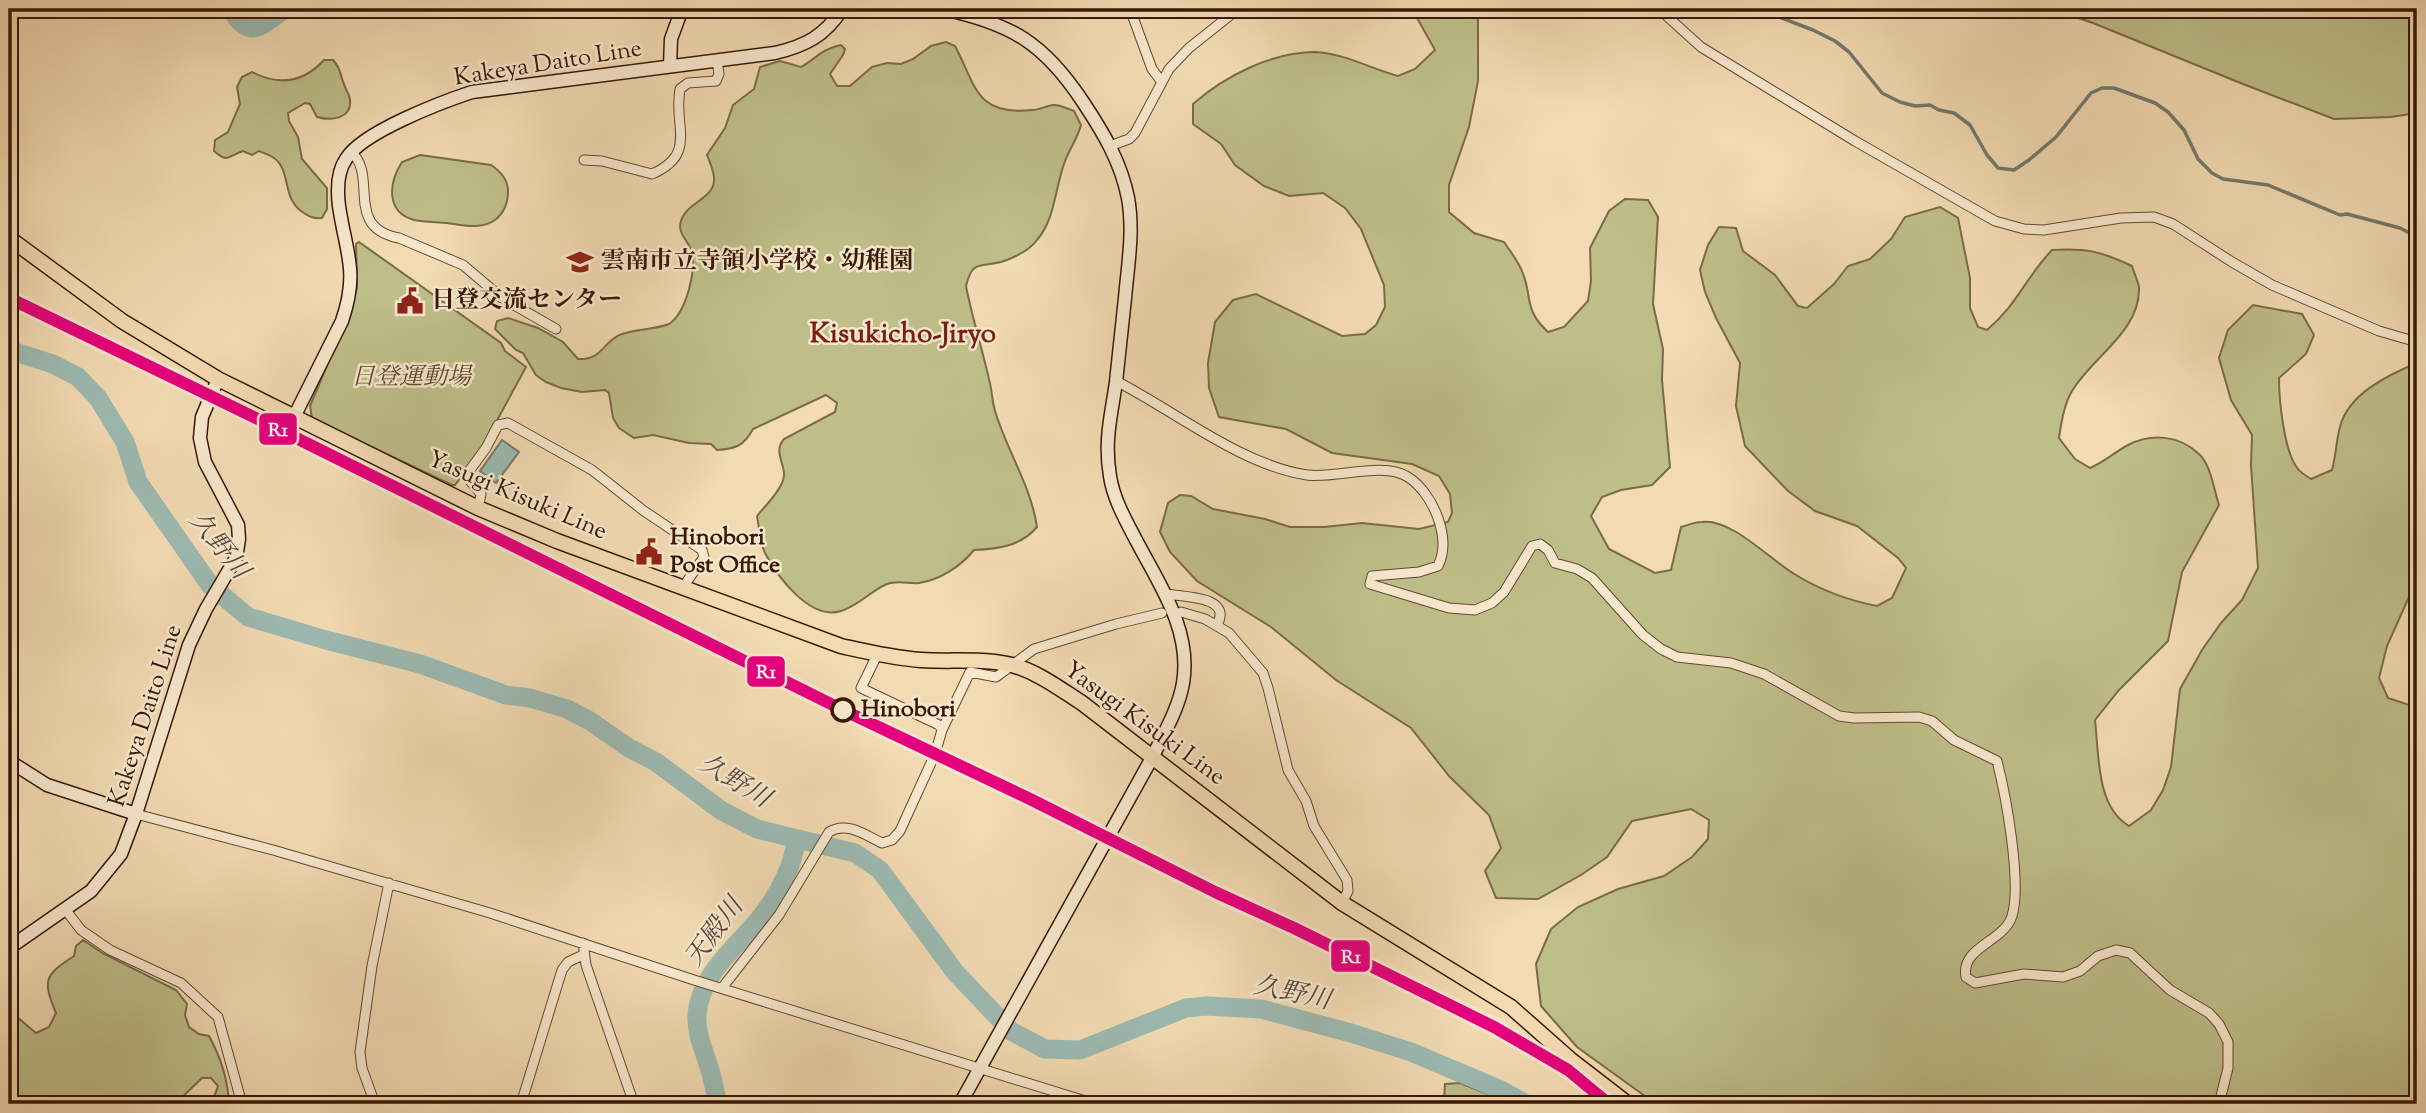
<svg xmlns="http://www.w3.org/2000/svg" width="2426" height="1113" font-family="'Sorts Mill Goudy','Noto Serif JP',serif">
<rect width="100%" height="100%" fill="#f2dab2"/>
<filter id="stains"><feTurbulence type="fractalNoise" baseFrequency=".00286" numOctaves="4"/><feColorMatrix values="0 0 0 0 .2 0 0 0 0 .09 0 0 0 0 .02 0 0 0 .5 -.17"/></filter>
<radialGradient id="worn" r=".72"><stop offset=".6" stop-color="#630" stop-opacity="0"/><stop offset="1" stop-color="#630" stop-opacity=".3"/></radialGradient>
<!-- green -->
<path fill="#bebe89" stroke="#7b6b48" stroke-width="2" d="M1412,9H1478V81L1469,127L1449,185V212L1474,233L1504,242C1510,251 1518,261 1522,271C1533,297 1523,309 1548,332L1564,327L1588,301L1591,281L1590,248L1609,211L1625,199L1648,200L1658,217L1653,304L1663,349L1662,380L1670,467L1652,485L1621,490L1602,497L1591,516L1609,549L1655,573L1671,570L1681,527C1688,525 1695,522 1702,522C1732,518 1771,561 1796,575C1822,591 1847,600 1877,606L1892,598L1906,568L1898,558L1857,526L1815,511L1788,491L1745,446L1736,406L1740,363L1716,318L1705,292L1700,270L1708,245L1719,227L1736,228L1743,251L1775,275L1798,306L1807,308L1834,284L1848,266L1870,259L1891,239L1905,217L1940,207L1958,218L1970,278V308L1978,327L1987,330C2017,305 2026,277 2052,250C2087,248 2100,251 2132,266C2134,273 2138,281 2139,287C2141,331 2092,357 2072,391C2064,404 2061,423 2059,438L2075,459L2090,468C2104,462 2115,452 2128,445C2151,433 2179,435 2199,454C2211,465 2214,490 2219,505L2182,572L2168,641L2119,690L2095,720C2099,754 2096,807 2129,826L2151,810L2163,790L2171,767L2180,689L2202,650L2221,623L2242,600L2258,568L2251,465L2252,435L2231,400L2219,358L2228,330L2253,305L2302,314L2314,335L2306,354L2279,378C2279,399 2284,453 2298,469C2301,473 2307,476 2311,479L2332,470C2336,456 2336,441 2340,427C2348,394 2388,375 2417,363V579L2387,646L2379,678L2388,698L2409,705L2417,702V1104H1656L1577,1047L1541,1006L1536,964L1551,929L1578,907L1618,889L1664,876L1692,857L1708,839L1709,820L1691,809L1632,821L1607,857L1581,875L1538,899L1496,898L1485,871L1501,848L1489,815L1449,776L1411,728L1336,680L1271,627L1197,581L1170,552L1160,532L1168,503L1180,495L1191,496L1213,509L1265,519L1290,527H1324L1362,523L1419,529L1448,522L1452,513L1450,494L1439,476L1412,464L1332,453L1286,429L1219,417L1209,388L1208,363L1215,322L1233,300L1256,294L1342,336L1365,334L1376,325L1385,307L1384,285L1361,229L1345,208L1323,193L1289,196L1264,186L1235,165L1221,144L1193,124V104C1225,76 1272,52 1315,52C1343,53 1372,69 1398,76L1415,69L1435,50Z
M2052,9H2417V113L2391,117L2334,119L2243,84L2093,23Z
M946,42L955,46C976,85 975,116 1032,110C1039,110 1046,106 1053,105C1059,104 1068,109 1074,111L1081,125C1077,140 1068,151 1064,164C1055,189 1055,219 1037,240C1029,251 1013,258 1001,262C980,267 972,260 966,286C972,317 982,348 989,379C992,390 992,401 995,411C1007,451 1031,486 1037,527C1021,546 998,549 974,550C961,566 940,580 919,583C909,584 898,580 887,584C872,590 858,606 841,611C810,621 777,576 765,553C760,542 759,527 757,516C765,506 777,495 782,483C790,467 771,454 784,439L835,412L837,403L826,395L753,429C744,446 735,449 717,450L711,444L689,443L653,435L634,438L619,428L613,418L609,393L605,390L582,392L561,388L546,382L536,375L523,353L516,350L495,329L497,321L508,318L538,328L563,342L578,359C604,360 602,341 622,334C634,330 661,328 669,324C686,313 698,267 691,250C687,239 677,233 681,221C686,203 713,199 714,181C715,173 710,163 707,155L725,128L733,105L754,89L760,67L780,61L801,67C817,58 821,49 841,45L845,49L843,55L830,74L837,86H850L872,67L887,63L901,64L913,59L931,46Z
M324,60H333C342,70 339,73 344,84C345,89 350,95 350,100C352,119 331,121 317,117L310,104L305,103L288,113L289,121L298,137L302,159L327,188V209L322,218C313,219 308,216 301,211C282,197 291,170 274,158C270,155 264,153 259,151L252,155L243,151C227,156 229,164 214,151L215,140L228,132L240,104L237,87L242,77L252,72C279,86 303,83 324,60Z
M420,155L491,165C500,171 508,180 508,191C508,202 504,213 495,220C481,230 462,225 447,223C436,222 424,222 414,220C385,212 389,182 402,162Z
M359,242L501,343L505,351L526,367L481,450L455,485H452L312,419L310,406L349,313L357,288L356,244Z
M83,940L104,954L176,990L187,1004L185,1015L189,1027L199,1034L209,1036C220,1056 228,1081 229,1104H215L213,1100L218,1086L211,1078H202L175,1104H9V1015L17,1017L36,1033L49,1027L56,1013C43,981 43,976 74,956L76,946Z
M1460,1083L1513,1104H1514H1450L1444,1101L1445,1084Z"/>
<!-- water -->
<path fill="#9cbab2" stroke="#74796d" stroke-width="2" d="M502,440L519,452L496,483L480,471Z"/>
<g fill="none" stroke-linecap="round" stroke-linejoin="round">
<!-- stream -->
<path stroke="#74796d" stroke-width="3.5" d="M1758,9L1813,30L1835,41L1849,52L1882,93L1900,102L1915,106L1930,105L1939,110L1954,113L1970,125L1987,155L1998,168L2014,170L2029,160L2056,137L2091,93L2102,88H2114L2155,103L2168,112L2184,130L2198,159L2212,173L2223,179L2268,185L2340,215L2347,214L2400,228L2417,237"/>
<!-- river -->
<path stroke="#9cbab2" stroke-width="19" d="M231,9C249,42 262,25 285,9
M9,350L53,364L78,377L98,398L125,442L138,482L210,585L248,617L326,640L420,664L506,695L530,698L567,709L590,721L629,748L656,762L722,811L757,829L855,853L880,870L955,972L1011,1031L1045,1049L1080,1050L1186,1008L1207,1006L1261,1009L1351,1033L1411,1052L1501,1090L1526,1104
M718,1104C715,1092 713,1079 709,1067C704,1050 696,1034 697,1015C700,972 740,945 764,913C779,893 794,864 796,840"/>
<!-- street casing -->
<g stroke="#664831" stroke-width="11">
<path id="street" d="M1130,9L1152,69L1161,81
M1659,9L1701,47L1855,141L1995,221L2024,229L2044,230L2121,218L2154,217L2173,224L2232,262L2272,285L2379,331L2417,342
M1110,146L1129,139L1135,133L1169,69L1189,48L1238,9
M351,152C379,176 343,227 399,238L463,265L502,298L556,329
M584,160L602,161L652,174C698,154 673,126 680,89L688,83L716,81L719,74L717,60
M1116,381C1175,411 1241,465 1307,475C1336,479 1383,461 1408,477C1433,493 1452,538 1438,566L1419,572L1372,576L1370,584L1449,608L1475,610L1492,603L1504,592L1532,546L1540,544L1548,550L1555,563L1577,569L1592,578L1643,635L1661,649L1677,657L1731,663L1764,674L1839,716L1854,718L1919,717L1932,721L1954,740L1997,761C2006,796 2022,883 2012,916C2004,942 1960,947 1966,977L1975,983L2024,974L2063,977L2080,971L2098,956L2116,950L2130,953L2170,990L2209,1013L2219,1024L2228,1042V1068L2219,1104
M9,388V395
M478,508L481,494L471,482L467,474L486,448L498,425L508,423L592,470L644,511L702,550L704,557L683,587
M1165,594C1184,597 1233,596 1217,625
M1181,612L1205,619L1229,633L1263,673L1268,688L1288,770L1306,801L1314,826L1347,880L1348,891L1342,903
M877,655L861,688L939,725L942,730
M136,814L273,850L490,913L694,980L1095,1104
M65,909L81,930L110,950L181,983L218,1017L242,1104
M583,943L586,965L634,1104
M722,988L779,915L829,832C847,821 865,835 882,843L892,840L900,831L935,754L942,730L970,672L996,677L1034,649L1116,624L1162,613
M375,1104L362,1068L360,1052L372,966L389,883
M521,1104L562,970L568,962L583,955"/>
</g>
<!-- secondary casing -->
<g stroke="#381806" stroke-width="15">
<path id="secondary" d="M943,9C1012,24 1044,43 1083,102C1103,132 1121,162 1128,198C1134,231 1128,264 1125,298C1122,326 1119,354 1116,382C1111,417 1104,441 1110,476C1113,498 1126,521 1136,540C1159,584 1192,630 1183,683C1179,708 1164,733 1153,756L960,1104
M670,66L671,39L682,9
M294,417L342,321C359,271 346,254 339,206C337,190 337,172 346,159C362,132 442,102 472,92L775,53C805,46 825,36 842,9
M9,761L47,785L136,814
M9,948L91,891L121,854L136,814L189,645L206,609L236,558L239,539L238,525L205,462L200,438L202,417L218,379"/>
</g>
<!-- primary casing -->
<g stroke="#381806" stroke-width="17">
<path id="primary" d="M9,238L122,321L218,379L478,508L557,541L841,646C868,652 893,658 921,660C951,662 981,658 1012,665C1038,672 1060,689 1082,703L1342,903L1511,1007L1571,1060L1628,1104"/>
</g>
<!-- street -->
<use href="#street" stroke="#f7e7cd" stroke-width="9"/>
<!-- secondary -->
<use href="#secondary" stroke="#f7e7cd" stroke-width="12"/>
<!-- primary -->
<use href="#primary" stroke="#f2dab2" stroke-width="14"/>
<!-- rail-1 casing -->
<g stroke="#f7e7cd" stroke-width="18">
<path id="rail-1" d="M9,298L262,421L843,710L1028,798L1215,892L1294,928L1494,1027L1568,1070L1609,1104"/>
</g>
<!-- rail-1 -->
<use href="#rail-1" stroke="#e5007d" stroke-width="12"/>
</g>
<!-- icons -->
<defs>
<g id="school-bare" transform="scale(2.1)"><path d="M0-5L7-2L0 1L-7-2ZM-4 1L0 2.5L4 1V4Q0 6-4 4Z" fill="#8f2418" stroke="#f7e7cd" stroke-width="2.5" paint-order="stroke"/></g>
<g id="civic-bare" transform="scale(2.1)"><path d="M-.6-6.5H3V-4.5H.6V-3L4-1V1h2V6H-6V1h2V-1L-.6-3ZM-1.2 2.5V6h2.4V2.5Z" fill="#8f2418" stroke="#f7e7cd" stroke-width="2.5" paint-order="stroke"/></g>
</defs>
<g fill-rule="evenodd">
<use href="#school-bare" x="580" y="262"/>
<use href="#civic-bare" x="410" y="301"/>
<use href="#civic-bare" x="649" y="552"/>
</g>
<!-- markers -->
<circle fill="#f7e7cd" stroke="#381806" stroke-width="3.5" cx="843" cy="710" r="11"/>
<g text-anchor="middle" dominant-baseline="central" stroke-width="5" stroke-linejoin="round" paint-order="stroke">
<!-- street labels -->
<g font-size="24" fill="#381806" stroke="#f7e7cd">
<text transform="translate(548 64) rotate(-9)">Kakeya Daito Line</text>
<text transform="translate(517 496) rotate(23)">Yasugi Kisuki Line</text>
<text transform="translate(146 716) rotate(-72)">Kakeya Daito Line</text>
<text transform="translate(1144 724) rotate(36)">Yasugi Kisuki Line</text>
</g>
<!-- poi labels -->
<g font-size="24" font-weight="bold" fill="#381806" stroke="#f7e7cd" text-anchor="start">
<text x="601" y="262">雲南市立寺領小学校・幼稚園</text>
<text x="431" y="301">日登交流センター</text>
<text x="670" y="538">Hinobori<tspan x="670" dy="28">Post Office</tspan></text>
</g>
<!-- park labels -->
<g font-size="24" font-style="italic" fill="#604a2d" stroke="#f7e7cd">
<text x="411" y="378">日登運動場</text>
</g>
<!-- stop labels -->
<g font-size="24" font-weight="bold" fill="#381806" stroke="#f7e7cd" text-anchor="start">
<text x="861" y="710">Hinobori</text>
</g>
<!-- water labels -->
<g font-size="26" font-style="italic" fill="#56493a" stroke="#f7e7cd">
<text transform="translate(218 546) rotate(51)">久野川</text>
<text transform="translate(734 782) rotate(31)">久野川</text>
<text transform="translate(715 933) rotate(-53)">天殿川</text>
<text transform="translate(1292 994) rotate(12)">久野川</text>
</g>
<!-- quarter labels -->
<g font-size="28" font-weight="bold" fill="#7a1f14" stroke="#f7e7cd">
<text x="903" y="335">Kisukicho-Jiryo</text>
</g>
</g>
<g stroke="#f7e7cd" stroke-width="2.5">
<rect x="258" y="412" width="40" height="34" rx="7" fill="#e5007d"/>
<rect x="746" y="655" width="40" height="33" rx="7" fill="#e5007d"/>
<rect x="1330" y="939" width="41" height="34" rx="7" fill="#e5007d"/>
</g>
<g font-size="19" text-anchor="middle" font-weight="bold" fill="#fff">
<text x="278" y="436">R1</text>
<text x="766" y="678">R1</text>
<text x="1351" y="963">R1</text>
</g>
<!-- margin -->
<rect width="2426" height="1113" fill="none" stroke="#f2dab2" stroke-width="35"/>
<rect x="10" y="10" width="2405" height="1092" fill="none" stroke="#381806" stroke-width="3.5"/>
<rect x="18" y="18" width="2391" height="1078" fill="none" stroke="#381806" stroke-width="2"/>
<rect width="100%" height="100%" filter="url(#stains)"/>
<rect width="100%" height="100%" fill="url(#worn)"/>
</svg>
